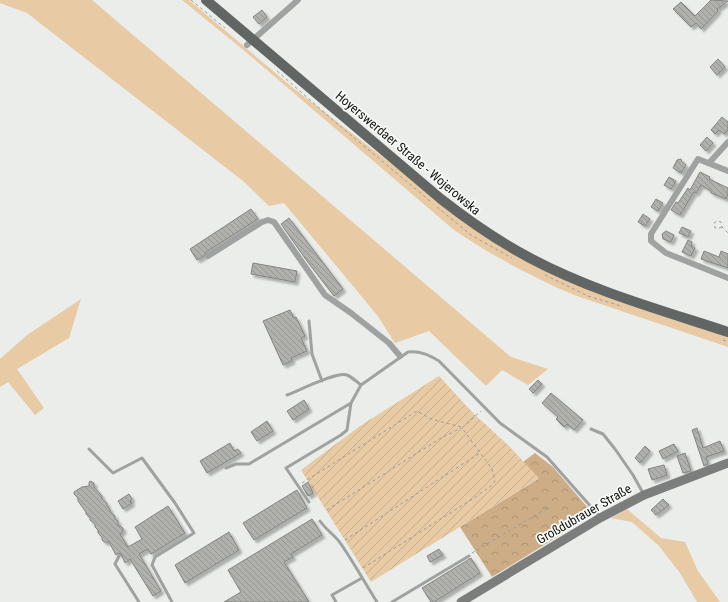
<svg xmlns="http://www.w3.org/2000/svg" width="728" height="602" font-family="'Roboto Condensed',sans-serif">
<defs>
<pattern id="forest-crowns" width="20" height="18" patternUnits="userSpaceOnUse"><rect width="20" height="18" fill="#ccad86"/><path d="M2 6a3 3 0 1 1 6 0M12 15a3 3 0 1 1 6 0" fill="none" stroke="#ae9473"/></pattern>
<pattern id="garden-furrows" width="10" height="10" patternUnits="userSpaceOnUse"><rect width="10" height="10" fill="#e8caa5"/><path d="M-1 1l2-2M0 10L10 0M9 11l2-2" fill="none" stroke="#c6ad8d"/></pattern>
<pattern id="building-back-hatch" width="6" height="6" patternUnits="userSpaceOnUse"><rect width="6" height="6" fill="#b0b0ac"/><path d="M-1 5l2 2M0 0l6 6M5-1l2 2" fill="none" stroke="#969793"/></pattern>
<filter id="shadow"><feDropShadow dx="3" dy="3" stdDeviation="1" flood-color="#0004"/></filter>
</defs>
<rect width="100%" height="100%" fill="#eaede9"/>
<!-- grass -->
<path fill="#e8caa5" d="M0,0H92L511,357L548,369L528,385L502,370L486,386L429,331L395,343L377,315L284,203L269,206L243,181L27,13L0,3Z
M182,0H189L292,87L424,189L521,257L728,335V347L574,295C532,277 491,255 454,230L247,53Z
M81,299L69,338L17,369L44,408L35,415L8,382L0,387V359L27,335Z
M627,509L661,538L685,542L698,571L720,602H697L680,573L659,546L632,522L611,518Z"/>
<!-- forest -->
<path fill="url(#forest-crowns)" d="M535,453L553,467L588,508L586,519L492,577L460,527L538,479L523,462Z"/>
<!-- garden -->
<path fill="url(#garden-furrows)" d="M439,376L473,413L508,445L539,478L371,582L301,470L360,426Z"/>
<!-- building -->
<path fill="url(#building-back-hatch)" stroke="#848480" filter="url(#shadow)" d="M711,0L728,1L717,9L718,11L701,29L696,23L691,27L673,9L681,2L695,16Z
M262,10L267,17L259,24L253,17Z
M718,59L725,67L717,75L710,67Z
M722,117L728,122V130L724,134L719,130L715,134L711,130Z
M707,137L713,143L706,151L700,145Z
M681,159L682,162L686,165L681,173L673,168L677,160Z
M700,172L710,177L709,179L728,188V194L726,199L711,193V191L701,185L696,193L694,192L680,215L671,210L676,202L678,203L688,188L690,190Z
M669,177L676,181L671,189L664,185Z
M656,199L663,203L658,211L651,207Z
M251,209L258,219L206,252L204,256L197,260L190,249Z
M643,214L650,219L645,226L638,222Z
M289,218L343,289L334,296L307,261L281,224Z
M682,227L691,231L688,237L679,233Z
M666,231L674,235L671,242L663,239L662,234Z
M688,240L692,242L691,246L695,248L691,256L682,252Z
M704,251L719,257L721,251L728,254V268L701,259Z
M253,263L297,271L295,282L251,274Z
M290,310L294,318L296,317L305,336L301,338L307,351L291,358L292,361L283,365L263,321Z
M538,380L542,384L533,393L529,389Z
M551,393L583,420L574,430L567,424L564,427L556,419L558,417L542,403Z
M304,400L309,409L293,420L287,411Z
M267,421L273,431L257,441L251,432Z
M697,428L703,448L720,441L724,451L706,457L708,464L704,466L692,430Z
M230,443L234,451L238,449L241,453L207,473L200,461Z
M674,444L678,451L663,459L659,451Z
M645,446L650,451L640,463L635,458Z
M685,453L691,471L683,473L677,456Z
M664,465L667,475L652,480L648,469Z
M90,481L94,483V487L102,496V499L107,503V506L110,509V512L115,516V519L118,521V525L123,528V531L120,534L128,547L142,539L135,527L168,506L185,533L151,554L148,549L139,554L161,591L153,596L130,559L125,563L121,554L118,553L116,555L109,542H104L102,540V537L98,533V530L95,527V524L90,520V518L86,514V512L78,501V498L74,494V492L82,487L89,486V483Z
M308,482L313,493L308,496L302,486Z
M297,490L307,508L254,540L243,523Z
M129,494L132,499L130,501L132,503L123,509L118,501Z
M663,499L669,505L656,515L651,510Z
M312,519L322,535L291,554L293,557L284,562L309,602H224L241,592L228,570Z
M229,532L239,550L185,583L175,565Z
M439,549L443,555L430,562L427,556Z
M471,558L480,573L434,602H431L422,588Z"/>
<g fill="none" stroke-linecap="round" stroke-linejoin="round">
<!-- path -->
<path stroke="#9a9c99" stroke-width="1" stroke-dasharray="3 3" stroke-linecap="butt" d="M191,0L225,28
M277,71L334,121L430,201
M437,207L471,235L512,258
M722,227L718,228H715L714,223L717,221L721,222L722,227L728,233
M545,275L588,296L621,306
M723,340L728,342
M302,483L417,411L431,419L461,427
M327,510L441,438L461,428
M345,540L480,453
M472,553L549,507
M363,568L474,498L491,486L495,481L492,469L462,428L481,411"/>
<!-- service -->
<path stroke="#a0a2a1" stroke-width="3" d="M309,321L312,354L322,381
M287,395C298,391 337,371 347,375C352,377 357,382 361,385L408,352C421,351 429,355 439,361L500,423L547,457L600,517
M591,429L603,434L615,449L633,475L643,493
M89,449L113,473L142,458L175,503L194,533L155,557L152,565L172,602
M226,468L236,464H249L351,403L361,385
M309,502L286,468L341,435L347,430L351,403
M320,521C326,530 335,535 341,544C354,563 365,583 377,602
M119,556L115,564L139,602
M336,602L332,595L362,578
M392,602L469,556"/>
<!-- minor -->
<path stroke="#a0a2a1" stroke-width="6" d="M247,45L298,0
M709,163L728,142
M728,171L698,159L651,234V241L666,253L728,278
M208,256L262,222L268,220L274,222L325,295L351,313L389,343L400,356"/>
<!-- secondary -->
<path stroke="#7b7e7d" stroke-width="9" d="M461,602L600,518L644,495L728,463"/>
<!-- primary -->
<path stroke="#616563" stroke-width="10" d="M206,0L441,199C469,221 498,241 530,258C592,291 661,310 728,332"/>
</g>
<g text-anchor="middle" dominant-baseline="central" stroke-width="3.5" stroke-linejoin="round" paint-order="stroke">
<!-- street labels -->
<g font-size="13" fill="#151615" stroke="#f7faf6">
<text transform="translate(408 153) rotate(40)">Hoyerswerdaer Straße - Wojerowska</text>
<text transform="translate(584 514) rotate(-30)">Großdubrauer Straße</text>
</g>
</g>
</svg>
